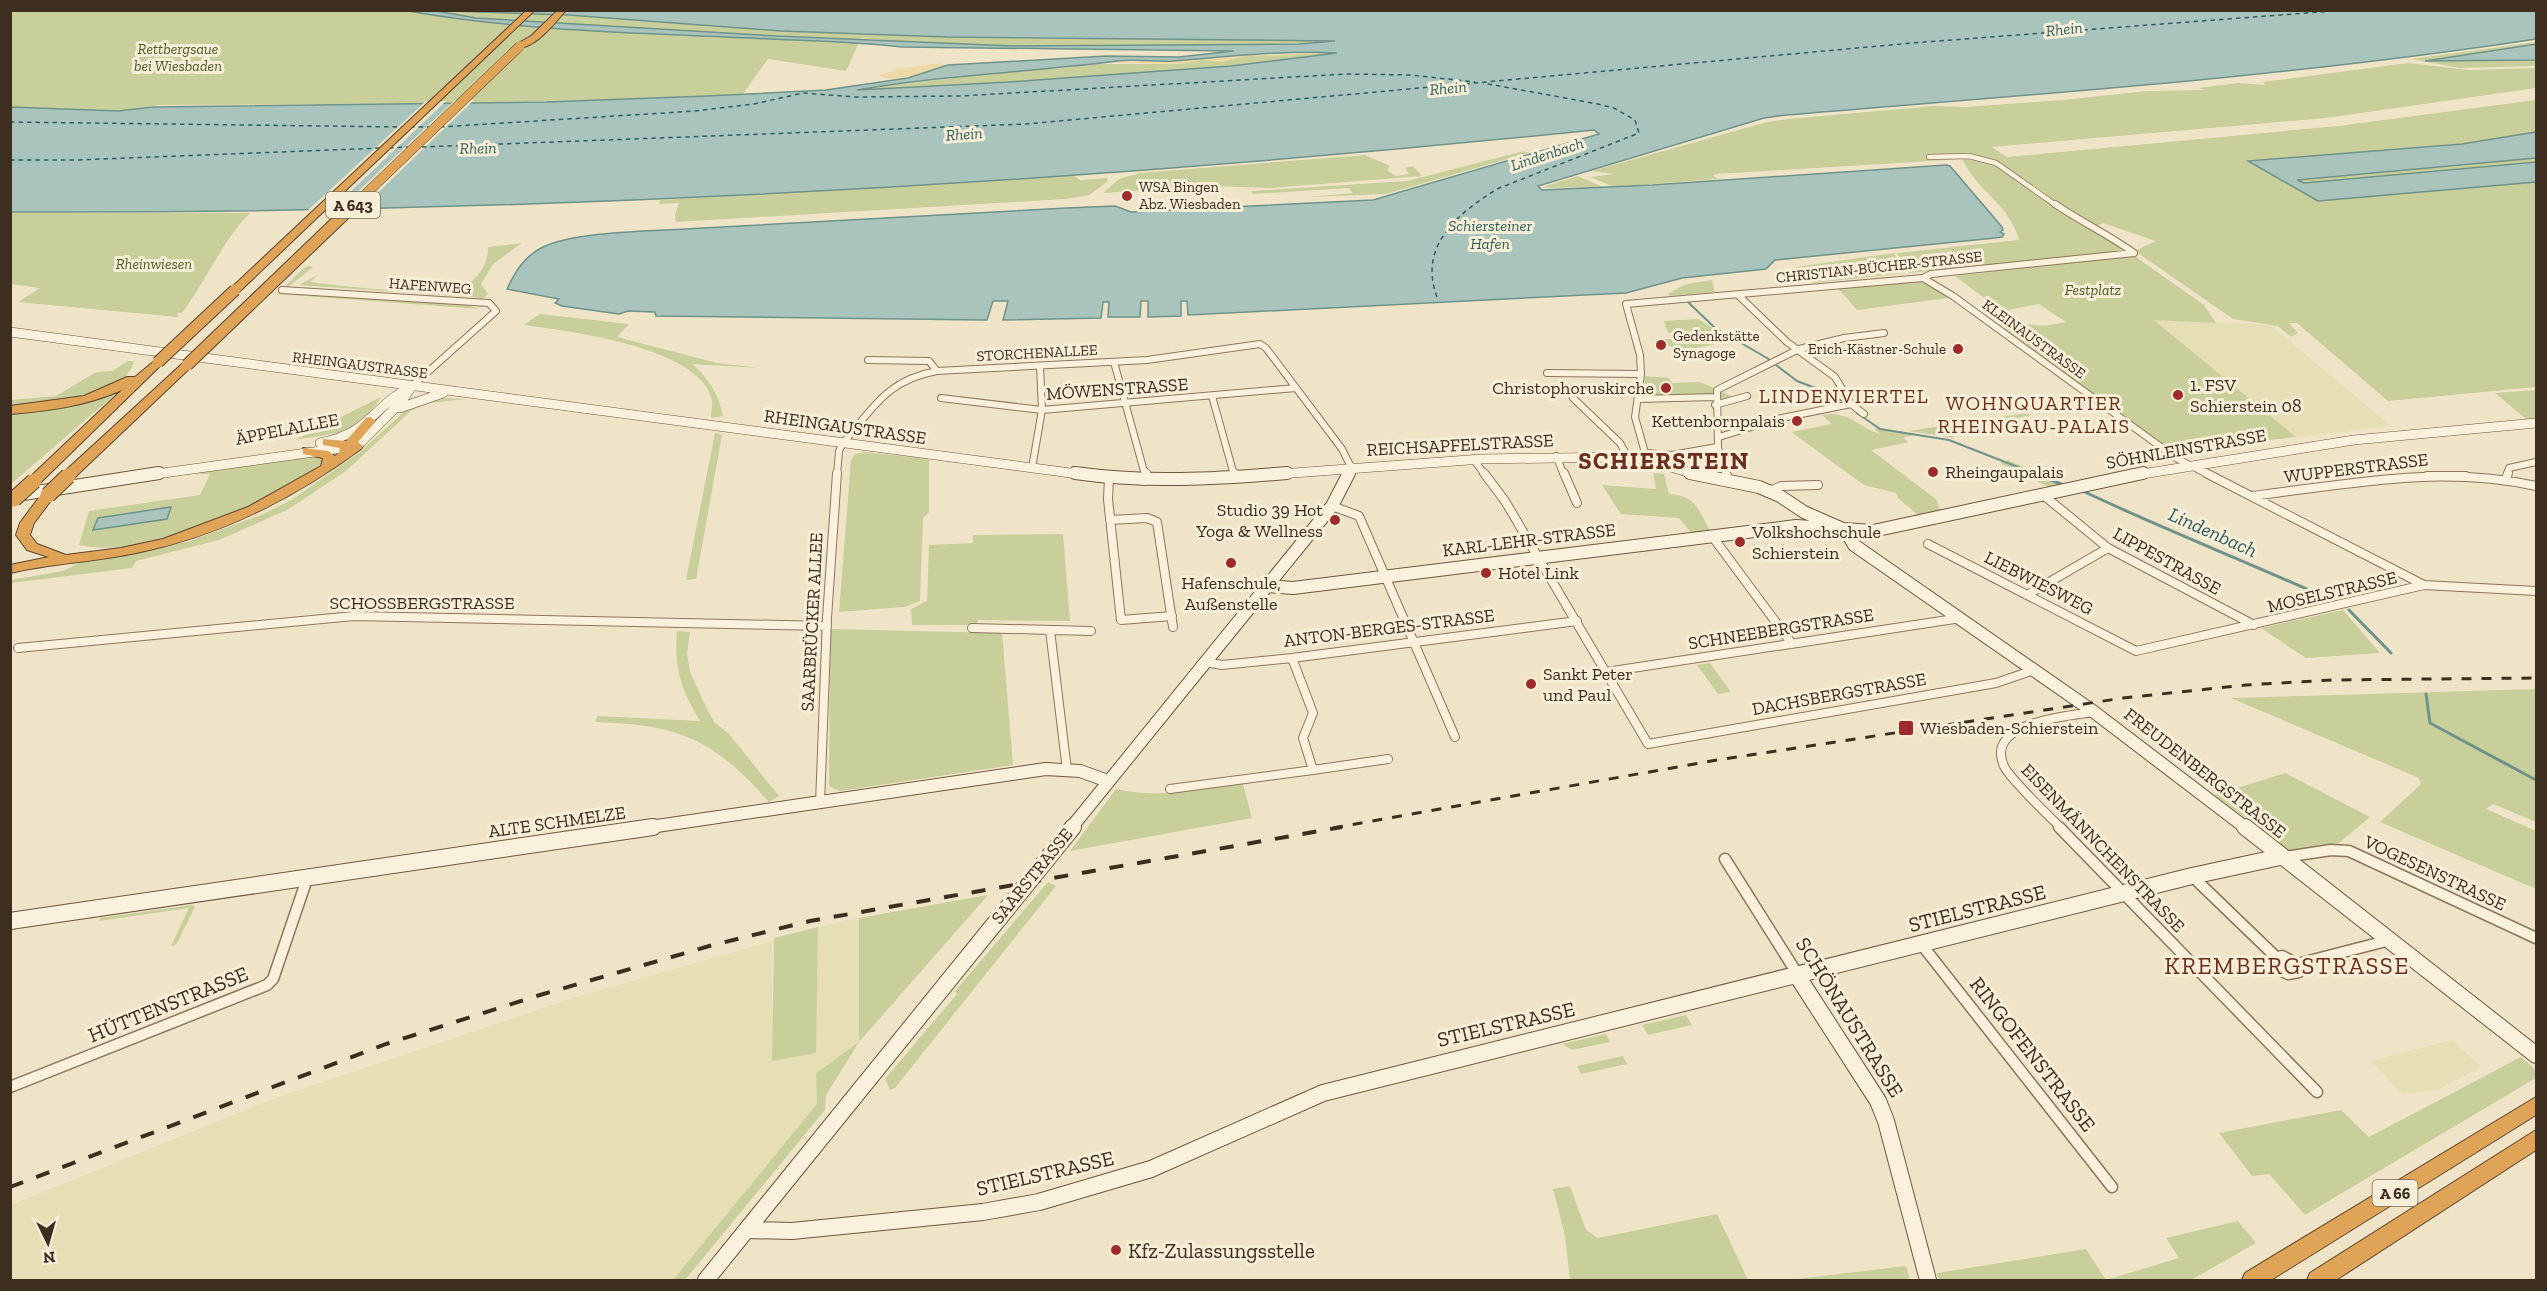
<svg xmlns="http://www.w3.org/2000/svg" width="2547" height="1291" font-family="'Zilla Slab',serif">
<rect width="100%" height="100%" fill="#f0e4c8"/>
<!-- farmland -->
<path fill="#e6deb5" d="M2153,319L2270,325L2391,426L2296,437Z
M859,918V1042L816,1073L817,1104L677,1280H11V1205L275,1098L579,996L772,941V1061L815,1053L818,927Z
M2452,1040L2481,1067L2437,1090L2402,1094L2371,1061Z"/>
<!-- green -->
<path fill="#c9cf9b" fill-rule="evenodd" d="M816,10L1345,40L1300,44L1013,46L901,42L861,38L846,71L768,59L743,94C545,104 355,104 160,105L118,111L11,107L10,11Z
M2536,42V66L2460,68L2411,59Z
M1349,52L1231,66L1009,82L854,90L1020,70L1066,68L1083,64H1181L1201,60L1223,61L1244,56Z
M2408,63L2469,70L2536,68V88L2326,118L1992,147L2007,157L2338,126L2536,100V387L2388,401L2297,323H2289L2298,333L2291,337L2278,326L2233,319L2135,251L2156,241L2103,223L2097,226C2056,207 2023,171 1981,158L1717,174L1713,175L1717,179L1614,187L1590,177L1614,174L1592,171L1767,122L1788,119L1934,106L1966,107L2063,100L2147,91L2205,90L2199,88L2238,83L2266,85L2263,82Z
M1524,151L1528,153L1386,194L1308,197L1353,193L1348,188L1253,194L1251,191L1407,181Z
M1365,155L1390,166L1387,170L1396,176L1409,174L1405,168L1413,166L1422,176L1271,188L1208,186L1103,193L1119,179L1140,173Z
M1962,158L1993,164L2070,217L2113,240L2125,252L1909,273L1897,253L2019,240C2009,203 1976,191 1962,158Z
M1073,175L1080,180L1107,178L1108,181L1089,195L1065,199L676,222L675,215L679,203L659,204L660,200Z
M1578,176L1603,187L1543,188L1546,186Z
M11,213H250C222,241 206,281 182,313H178V317L18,302L40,288L11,284Z
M522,243L493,264L481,284L488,294L484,298L299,285L319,274L310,282C343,286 431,297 459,288C476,283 489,264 488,247Z
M1894,253L1906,273L1813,283L1795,267Z
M2133,255L2204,305L2216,323L2154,320L2296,437L2170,451L2004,329L2014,324V320L1955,276ZM2039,304L2066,322C2043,327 2023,329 2008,310Z
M309,266L313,267L282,292L466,305L480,309L277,294L304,268Z
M1712,280L1715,292L1670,296L1668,294L1686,284Z
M1921,280L1950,296L1946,297L1948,298L1857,310L1836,286Z
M540,314L629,324L617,337L717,363L760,368L692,364C709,379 718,393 723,416L711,418C711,413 713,405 712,400C701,347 568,331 524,325Z
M1698,319L1733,340L1689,350L1694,357L1685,359L1662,339H1678L1677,333H1668L1664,321Z
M128,361H134C126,399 41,403 11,405L10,400L56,396L96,372L112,371Z
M1645,376L1669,378L1672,383L1700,382L1736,398L1724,402L1718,397H1646L1644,396Z
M2536,390V418L2526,419L2495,393Z
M119,391L11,484V414L69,407Z
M381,397C356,435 336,433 295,440Z
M437,398L466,399L431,403L412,410L346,471L287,510L219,540L136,561L132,568L11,583V580L63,571L81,562L187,542L261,515L293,499L360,452L407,409Z
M2027,413L2031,415L1949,433L1955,438L1908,431Z
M1831,414C1854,415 1860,428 1880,434L1874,428L1914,435L1903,438L1909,442L1871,450L1937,500L1940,511L1919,516L1898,498L1896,493L1864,485L1791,432L1832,424L1822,415Z
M715,433L722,435L696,579L686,580Z
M864,452L929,459V512L923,518L920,601L904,607L839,612L851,460L855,454Z
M301,454L323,457V460C316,472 301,479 290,485C237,517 141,559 79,545L89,511L200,495L210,474H196V472Z
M2009,460L2010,461L2063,483L2049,487L2000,463Z
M1653,473L1664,474L1669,494C1696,495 1698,510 1711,532L1693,535L1679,518L1621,514L1602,485L1656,489Z
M1063,534L1070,621L978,620L977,625H912L911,609L927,601L929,545L973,543V535Z
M2343,610L2380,653L2306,658L2261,628Z
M830,629L1002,633L1013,765L840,791L829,786Z
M677,631L690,632L687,653L690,672L707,709L714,722L729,734L779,796L769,802C712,738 680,725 595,722L598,716L700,721C681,688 674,670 677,631Z
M1710,663L1731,692L1718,694L1697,665Z
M2536,689V780H2534L2536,781V822L2493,804L2486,809L2536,831V889L2380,822L2421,784L2419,778L2231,698Z
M2285,773L2370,817L2339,843L2290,852L2215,795Z
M1243,784L1252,818L1070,851L1116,789C1158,799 1201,789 1243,784Z
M1048,882L1056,886L895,1088L890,1090L885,1079L957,994L955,991Z
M988,895L859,1042L826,1095L825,1110L685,1280H673L817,1104L816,1073L859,1042V918Z
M192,905L195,907L176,945L171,946L189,908L99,921L100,918Z
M818,927L816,1053L772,1061L774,938Z
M1686,1015L1692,1025L1648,1035L1642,1025Z
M1606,1034L1610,1042L1572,1050L1562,1044Z
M1623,1056L1627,1064L1581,1074L1577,1066Z
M2521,1057L2536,1070V1078L2305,1215L2269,1174L2252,1176L2219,1133L2341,1110L2369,1137Z
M1570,1186L1586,1230L1598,1238L1717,1214L1748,1280H1570L1565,1236L1553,1189Z
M2238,1221L2256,1243L2191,1280H1939L1937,1273L2086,1249L2106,1280L2179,1258L2166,1238Z
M1906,1266L1910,1280H1788Z"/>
<!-- sand -->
<path fill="#ecd9a5" d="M1291,54L1300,55L1244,56L1223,62L1201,60L1181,64L1112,63Z
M940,63L948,65C927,70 899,86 879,75L899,69Z"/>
<!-- water -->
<path fill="#a9c4bc" stroke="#6f938a" stroke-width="1.5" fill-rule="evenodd" d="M408,11H436L476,18L776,36L1013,46L1299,44L1335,41L947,37L781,31L568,15L451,11H2536V39C2288,77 2037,94 1786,115L1764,118L1538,186L1542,190L1652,185L1946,165L1950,166L2002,227L2003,230L2000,232L2004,234L2002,237L1995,238L1775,260L1766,269L1682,278L1626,293L1188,315L1187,301H1181V316L1148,317V301H1141L1140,317H1108L1109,302H1103L1101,318L1003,320L1008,301H993L987,320H984L656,316L655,312L628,311L619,314L562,306L555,303L559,299L507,289C515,272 524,257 541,248C575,230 663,231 703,228C824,221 945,214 1066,208L1115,206L1131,212L1373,200L1599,134L1594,130C1068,184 539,214 11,212V107L118,111L153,107L546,102L707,96L826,90L908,78L948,65L1106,56L1179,57L1234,51L902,47C858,42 815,41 770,39C650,33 527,32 408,11ZM1337,53L1231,66L1009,82L857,90C943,75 1032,72 1118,61C1137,59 1155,62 1173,61C1227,57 1282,50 1337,53Z
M2536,44V60L2425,61Z
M2536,132V158L2297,180L2304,183L2536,162V182L2318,201L2248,161L2462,144Z
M171,507L167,519L93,530L98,518Z"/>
<!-- pier -->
<path fill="#f0e4c8" d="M455,100H474L358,212H336Z
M426,101H446L329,212L305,213Z"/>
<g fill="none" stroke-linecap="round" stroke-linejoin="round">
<!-- stream-far1 -->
<path stroke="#6f938a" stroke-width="2" d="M1688,302L1715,328L1767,358L1797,381L1831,394L1848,405
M1857,413L1880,429L1949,440L2038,475"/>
<!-- stream -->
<path stroke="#6f938a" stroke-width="3" d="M2034,473L2061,484
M2085,492C2165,530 2248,562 2329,599
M2349,610L2391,653
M2426,694L2430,723L2536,780"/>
<!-- ferry -->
<path stroke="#2f5d5a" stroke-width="1.5" stroke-dasharray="4.5 4" stroke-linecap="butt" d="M10,122L403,127
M410,127H430
M440,127L695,111L754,104L803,93L856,97L960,96L1346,74L1411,75L1475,82
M422,147L1026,124L1912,43L2346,10
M389,148L408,147
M10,160H77L381,148
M1437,297C1418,246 1457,214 1497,189L1639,133L1635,120L1614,108L1598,104L1483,83"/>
<!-- street-far3 casing -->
<g stroke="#8d765c" stroke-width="6">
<path id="street-far3" d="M1929,157L1969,156L1996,163L2057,206"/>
</g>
<!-- street-far2 casing -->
<g stroke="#8d765c" stroke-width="8">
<path id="street-far2" d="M2055,204C2081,222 2108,234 2134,253
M1923,278L1953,296L2176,458L2209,475
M282,290L489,303L496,311L412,386
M1738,295L1787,342L1835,377L1851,404L1864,414
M868,360L929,361L937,371
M1114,362L1145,475
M1547,373L1641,374
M1212,396L1234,475
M941,398L1042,410L1296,388
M1573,398L1620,443L1628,457
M1638,399L1715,397
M1715,405L1747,396
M1719,437L1777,419L1851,404
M1646,453L1672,455L1717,447
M1556,456L1564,475
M1474,460L1485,475
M1647,460L1635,417L1641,374L1640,355L1626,304L1923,278L1931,274L2134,253
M1032,468L1042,410L1040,366
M837,475L839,451L843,443C874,407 887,380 937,371L1147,360L1260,344L1266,348L1342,449L1351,467
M1727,475L1718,448L1717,390L1799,349L1844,338L1884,333
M2427,475H2466
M2507,475L2509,468L2536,462"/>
</g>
<!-- street-far1 casing -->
<g stroke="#8d765c" stroke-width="10">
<path id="street-far1" d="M1234,473L1235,477
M1484,473L1505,501L1648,744L1996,683L2034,670
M1564,473L1577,503
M1726,473L1729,481
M2206,473L2424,585
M1109,478L1108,499L1121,620L1172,616
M2506,479L2508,473
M1144,481L1146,473
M1770,491L1781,486L1818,485
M2042,494L2108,548L2254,625
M2252,496C2350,484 2438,465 2536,486
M1332,506L1359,516L1455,737
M1110,520L1147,518L1157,522L1173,627
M1712,536L1792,644
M1928,544L2136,651L2424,585L2536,591
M2027,595L2108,548
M972,628L1091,631
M1050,630L1067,770
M18,648L354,616L827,626
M1205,662L1222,665L1292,658L1577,621
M1606,672L1961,618
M1313,770L1388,759
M1170,789L1313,770L1303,738L1313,713L1292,658
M820,804L827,618L837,473
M2061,828C2049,816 2009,778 2004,766C1984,722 2068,716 2094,712"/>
</g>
<!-- street casing -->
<g stroke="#8d765c" stroke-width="13">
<path id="street" d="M2059,827L2317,1092
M2284,857L2331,850L2349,851L2536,938
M1725,859L1798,975
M2192,876L2276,957
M1922,945L2112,1187
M2282,956L2297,964L2299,972L2288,974L2276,968L2274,959Z
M2297,964L2390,940
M10,1087L267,985L273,979L307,879"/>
</g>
<!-- secondary-far2 casing -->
<g stroke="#6f573f" stroke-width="10">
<path id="secondary-far2" d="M10,332L1086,475
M400,408L443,393
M320,443C371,433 372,407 410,387
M149,475L357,446L402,401L412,386
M1267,475L1482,459L1622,457L1647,460L1698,475
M1349,475L1351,467
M2136,475L2354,440L2536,423"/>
</g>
<!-- secondary-far1 casing -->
<g stroke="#6f573f" stroke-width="14">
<path id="secondary-far1" d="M1075,473C1146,483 1215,479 1287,473
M1690,473L1759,487L1780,496L1804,512L1845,530
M17,495L159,473
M1845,530L1854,545L2094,712L2246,828
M1267,586L1293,588L1796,526L1873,531L2143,473
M643,828L1046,769L1080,771L1108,781
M1071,828L1332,506L1349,473"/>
</g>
<!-- secondary casing -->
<g stroke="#6f573f" stroke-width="18">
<path id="secondary" d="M2245,827L2536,1055
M10,921L653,827
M1798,977L1878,1101L1886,1121L1928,1280
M747,1230L792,1231L983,1212L1039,1202L1151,1169L1323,1093L2192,876L2280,857
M706,1280L1073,827"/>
</g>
<!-- highway casing -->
<g stroke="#5b4430" stroke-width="2">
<path id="highway" d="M527,10H535L239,292H231V288Z
M558,10H566C555,23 535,49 517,48V44L531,36Z
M158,358L164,362L162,364L39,484H29L27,481L29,478L122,390C86,406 49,411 10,414V406L84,396L127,377H135Z
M187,361L193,365L191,367L73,479H63L61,476L63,473L183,363Z
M370,417L376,421L358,442L363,446L361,449C293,499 220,536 136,553C95,562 52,563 10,573V565L49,557L27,550L16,535L20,523L43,492H53L55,495L34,523L30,535L37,544L66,555L121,548L163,539L248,507L321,466L323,458L303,454V448L328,451L335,456L339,453L340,448L323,445V439L346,441L366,418Z
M2536,1097V1115L2271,1280H2242L2245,1273Z
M2536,1130V1150L2336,1280H2307L2310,1273Z"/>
</g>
<!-- street-far3 -->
<use href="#street-far3" stroke="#faf1dc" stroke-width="4.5"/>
<!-- street-far2 -->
<use href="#street-far2" stroke="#faf1dc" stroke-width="6"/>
<!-- street-far1 -->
<use href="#street-far1" stroke="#faf1dc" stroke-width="8"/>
<!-- street -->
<use href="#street" stroke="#faf1dc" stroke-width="10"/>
<!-- secondary-far2 -->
<use href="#secondary-far2" stroke="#faf1dc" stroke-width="9"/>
<!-- secondary-far1 -->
<use href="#secondary-far1" stroke="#faf1dc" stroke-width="12"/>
<!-- secondary -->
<use href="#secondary" stroke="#faf1dc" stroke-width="16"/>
<!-- highway -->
<use href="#highway" fill="#e0a458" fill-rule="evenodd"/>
<!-- rail-far1 -->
<path stroke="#3d2e20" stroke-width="3" stroke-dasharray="10 10" stroke-linecap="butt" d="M1333,828L1711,761L2123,698L2246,685L2332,680L2536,678"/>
<!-- rail -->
<path stroke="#3d2e20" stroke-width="4" stroke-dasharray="14 14" stroke-linecap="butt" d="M10,1187L386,1044L540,995L713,945L810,921L1342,827"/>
<!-- highway-bridge-far2 casing -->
<g stroke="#5b4430" stroke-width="10" stroke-linecap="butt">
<path id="highway-bridge-far2" d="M353,206L520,46"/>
</g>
<!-- highway-bridge-far1 casing -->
<g stroke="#5b4430" stroke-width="13" stroke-linecap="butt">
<path id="highway-bridge-far1" d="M158,362L235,290
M187,365L355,204"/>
</g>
<!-- highway-bridge casing -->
<g stroke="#5b4430" stroke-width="17" stroke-linecap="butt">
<path id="highway-bridge" d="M48,495L68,476
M14,499L34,481"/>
</g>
<!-- highway-bridge-far2 -->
<use href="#highway-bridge-far2" stroke="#e0a458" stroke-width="9"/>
<!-- highway-bridge-far1 -->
<use href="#highway-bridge-far1" stroke="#e0a458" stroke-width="11"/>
<!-- highway-bridge -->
<use href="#highway-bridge" stroke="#e0a458" stroke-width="15"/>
</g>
<!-- markers -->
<g fill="#9e2a2b" stroke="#f7eed8" stroke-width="2">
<circle cx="1127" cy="196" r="6"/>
<circle cx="1661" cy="345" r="6"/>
<circle cx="1958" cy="349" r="6"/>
<circle cx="1666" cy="388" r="6"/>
<circle cx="2178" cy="395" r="6"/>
<circle cx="1797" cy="421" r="6"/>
<circle cx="1933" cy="472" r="6"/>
<circle cx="1335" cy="520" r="6"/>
<circle cx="1740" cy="542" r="6"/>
<circle cx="1231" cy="563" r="6"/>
<circle cx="1486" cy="573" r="6"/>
<circle cx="1531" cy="684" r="6"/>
<rect x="1898" y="720" width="16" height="16" rx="3"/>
<circle cx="1116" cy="1250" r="6"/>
</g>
<g text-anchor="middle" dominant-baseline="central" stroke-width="6" stroke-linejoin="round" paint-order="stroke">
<!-- far-park labels -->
<g font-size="15" font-style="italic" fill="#4d5a26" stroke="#f7eed8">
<text x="178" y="49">Rettbergsaue<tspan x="178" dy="17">bei Wiesbaden</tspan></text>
<text x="154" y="264">Rheinwiesen</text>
<text x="2093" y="290">Festplatz</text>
</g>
<!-- far-poi labels -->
<g font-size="15" fill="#3d2e20" stroke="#f7eed8" text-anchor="start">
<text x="1139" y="187">WSA Bingen<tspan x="1139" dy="17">Abz. Wiesbaden</tspan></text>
<text x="1673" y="336">Gedenkstätte<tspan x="1673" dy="17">Synagoge</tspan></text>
<text x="1946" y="349" text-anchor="end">Erich-Kästner-Schule</text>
</g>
<!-- far-street labels -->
<g font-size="15" fill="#3d2e20" stroke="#f7eed8">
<text transform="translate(1879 267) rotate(-6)">CHRISTIAN-BÜCHER-STRASSE</text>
<text transform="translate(430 286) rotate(4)">HAFENWEG</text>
<text transform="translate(2034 339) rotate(36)">KLEINAUSTRASSE</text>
<text transform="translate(1037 353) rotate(-3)">STORCHENALLEE</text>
<text transform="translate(360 365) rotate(7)">RHEINGAUSTRASSE</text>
</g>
<!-- far-water labels -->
<g font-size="16" font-style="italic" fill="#2f5d5a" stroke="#f7eed8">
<text transform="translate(2064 29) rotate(-6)">Rhein</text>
<text transform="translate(1448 88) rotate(-5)">Rhein</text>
<text transform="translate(964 134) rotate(-4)">Rhein</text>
<text transform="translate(478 148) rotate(-1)">Rhein</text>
<text transform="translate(1547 154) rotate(-18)">Lindenbach</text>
<text x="1490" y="225">Schiersteiner<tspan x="1490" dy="18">Hafen</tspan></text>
</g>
<!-- shield labels -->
<g fill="#f7eed8" stroke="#756857" stroke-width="1.5">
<rect x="326" y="192" width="54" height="26" rx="4.5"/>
<rect x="2372.5" y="1180" width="45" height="26" rx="4.5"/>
</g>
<g font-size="16" font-weight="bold" fill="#3d2e20">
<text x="353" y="205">A 643</text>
<text x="2395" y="1193">A 66</text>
</g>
<!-- poi labels -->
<g font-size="18" fill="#3d2e20" stroke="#f7eed8" text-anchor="start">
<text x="2190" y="385">1. FSV<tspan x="2190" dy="21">Schierstein 08</tspan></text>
<text x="1654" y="388" text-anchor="end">Christophoruskirche</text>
<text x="1785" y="421" text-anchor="end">Kettenbornpalais</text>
<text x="1945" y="472">Rheingaupalais</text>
<text x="1323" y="510" text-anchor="end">Studio 39 Hot<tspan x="1323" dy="21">Yoga &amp; Wellness</tspan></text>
<text x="1752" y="532">Volkshochschule<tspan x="1752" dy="21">Schierstein</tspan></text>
<text x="1498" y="573">Hotel Link</text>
<text x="1231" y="583" text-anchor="middle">Hafenschule,<tspan x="1231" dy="21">Außenstelle</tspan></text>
<text x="1543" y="674">Sankt Peter<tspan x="1543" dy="21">und Paul</tspan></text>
<text x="1920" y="728">Wiesbaden-Schierstein</text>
</g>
<!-- street labels -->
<g font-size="18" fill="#3d2e20" stroke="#f7eed8">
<text transform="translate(1117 389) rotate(-4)">MÖWENSTRASSE</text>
<text transform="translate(845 427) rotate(8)">RHEINGAUSTRASSE</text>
<text transform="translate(287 429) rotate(-11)">ÄPPELALLEE</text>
<text transform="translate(1460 445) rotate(-3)">REICHSAPFELSTRASSE</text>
<text transform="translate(2186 449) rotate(-10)">SÖHNLEINSTRASSE</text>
<text transform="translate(2356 468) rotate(-7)">WUPPERSTRASSE</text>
<text transform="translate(1529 540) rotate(-7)">KARL-LEHR-STRASSE</text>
<text transform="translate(2167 561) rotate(29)">LIPPESTRASSE</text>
<text transform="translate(2039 583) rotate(27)">LIEBWIESWEG</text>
<text transform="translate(2332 592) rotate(-13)">MOSELSTRASSE</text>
<text x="422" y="603">SCHOSSBERGSTRASSE</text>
<text transform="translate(812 622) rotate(-87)">SAARBRÜCKER ALLEE</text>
<text transform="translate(1389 628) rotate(-7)">ANTON-BERGES-STRASSE</text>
<text transform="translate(1781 629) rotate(-9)">SCHNEEBERGSTRASSE</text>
<text transform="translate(1839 694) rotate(-10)">DACHSBERGSTRASSE</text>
<text transform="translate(2205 773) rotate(38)">FREUDENBERGSTRASSE</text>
<text transform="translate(557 822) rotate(-8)">ALTE SCHMELZE</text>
<text transform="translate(2103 848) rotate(46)">EISENMÄNNCHENSTRASSE</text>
<text transform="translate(2435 873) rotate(25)">VOGESENSTRASSE</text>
<text transform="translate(1032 876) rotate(-51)">SAARSTRASSE</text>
</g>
<!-- neighbourhood labels -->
<g font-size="20" letter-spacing="1.5" fill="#6b2e1e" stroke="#f7eed8">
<text x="1844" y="396">LINDENVIERTEL</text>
<text x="2034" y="403">WOHNQUARTIER<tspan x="2034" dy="23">RHEINGAU-PALAIS</tspan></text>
</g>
<!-- water labels -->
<g font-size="20" font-style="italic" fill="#2f5d5a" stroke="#f7eed8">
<text transform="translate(2213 532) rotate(24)">Lindenbach</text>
</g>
<!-- near-street labels -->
<g font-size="21" fill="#3d2e20" stroke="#f7eed8">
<text transform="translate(1977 908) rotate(-14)">STIELSTRASSE</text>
<text transform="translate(168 1004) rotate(-22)">HÜTTENSTRASSE</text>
<text transform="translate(1850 1017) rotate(58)">SCHÖNAUSTRASSE</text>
<text transform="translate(1506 1024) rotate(-13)">STIELSTRASSE</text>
<text transform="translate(2033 1054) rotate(52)">RINGOFENSTRASSE</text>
<text transform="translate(1045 1173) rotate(-13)">STIELSTRASSE</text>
</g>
<!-- near-poi labels -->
<g font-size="21" fill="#3d2e20" stroke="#f7eed8" text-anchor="start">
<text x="1128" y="1250">Kfz-Zulassungsstelle</text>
</g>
<!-- district labels -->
<g font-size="24" font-weight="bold" letter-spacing="1.5" fill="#6b2e1e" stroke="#f7eed8">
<text x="1664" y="460">SCHIERSTEIN</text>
</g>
<!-- near-neighbourhood labels -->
<g font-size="24" letter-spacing="1.5" fill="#6b2e1e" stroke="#f7eed8">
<text x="2287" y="965">KREMBERGSTRASSE</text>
</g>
</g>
<!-- border -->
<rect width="2547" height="1291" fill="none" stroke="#3d2e20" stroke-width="24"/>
<!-- north arrow -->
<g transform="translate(48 1243) rotate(175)" stroke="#f7eed8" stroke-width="4.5" paint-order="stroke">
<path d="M0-4.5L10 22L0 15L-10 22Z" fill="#3d2e20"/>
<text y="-9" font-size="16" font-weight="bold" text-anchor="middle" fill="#3d2e20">N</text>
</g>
</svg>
